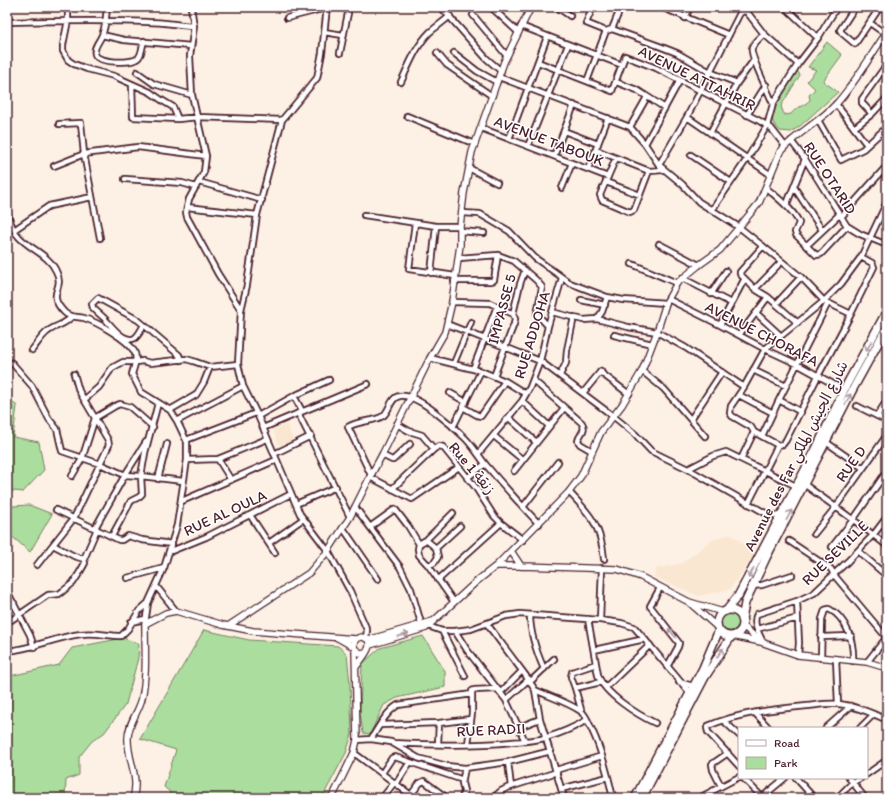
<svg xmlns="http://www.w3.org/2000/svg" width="894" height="805" font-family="Itim,'Playpen Sans Arabic',sans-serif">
<rect width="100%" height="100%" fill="#fcf1e4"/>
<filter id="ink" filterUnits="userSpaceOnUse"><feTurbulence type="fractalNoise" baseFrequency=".025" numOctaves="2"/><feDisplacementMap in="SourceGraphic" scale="8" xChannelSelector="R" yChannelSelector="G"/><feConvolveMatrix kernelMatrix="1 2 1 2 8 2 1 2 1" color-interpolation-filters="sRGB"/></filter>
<g filter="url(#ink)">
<!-- built -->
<path fill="#fae7d1" d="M287,424L293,440L279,446L273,430Z
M731,534L756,553L730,589L699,596L654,577L656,569L682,563L712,540Z"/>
<!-- green -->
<path fill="#abdd9e" stroke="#7a7e64" d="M827,42L842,55L823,81L838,92L800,126L791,132L780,131L774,124L772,119V112L793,77L796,69L800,75L781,106L783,112L785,115L791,114C797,106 803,107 810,100L809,95L815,89L807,81L816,70L808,67Z
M7,397L17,406L13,437L39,442L44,470L23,492L7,490Z
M29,505L52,514L30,552L8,533L7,534V513L13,506Z
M721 622a9 9 0 1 1 18 0a9 9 0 1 1-18 0Z
M204,630L249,640L338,646L347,654L350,684L352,734L346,753L322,798H170V792L164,787L176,750L140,739Z
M423,636L445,671V687L397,698L384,705L370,734L363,733L360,713L362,664L380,648Z
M123,638L139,644L138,658L126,704L104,733L92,741L79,757V775L66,780L65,798H7V674L10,676L59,665L72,648Z"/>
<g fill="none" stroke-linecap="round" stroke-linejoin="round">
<!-- minor casing -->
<g stroke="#4a1f2b" stroke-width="8">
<path id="minor" d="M68,7V20L63,45V51L68,60L74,64L87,69L114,76L150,92L163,101L173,107L178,119L198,117L282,120
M107,7C106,16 106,26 102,35C100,41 93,47 95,54C97,63 132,64 138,58C142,55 142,46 144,41
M191,7L194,26L190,56L192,95L206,156L204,172L189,199L186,212L187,217L192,226L218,274L241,310
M327,7L322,53L317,78L282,120L257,215L247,285L241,310L238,364L243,386L258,416L300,514L328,551L350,591L367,630L366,638
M441,7L486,58L501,71
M491,7L518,32
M557,7L570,16
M593,7L586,23L606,31L612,29L659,46L677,53L710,72L737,83
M661,7L729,35
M785,7L818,38
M855,7L840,30L842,33L855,44L878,10V7
M744,11L747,12L764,34L798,64
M473,15L507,56
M287,18L326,8
M685,18L690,7
M7,22C54,21 101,20 148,22C163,22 179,25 194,26
M870,23L887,35
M521,26L622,65
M612,29L621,7
M324,32L343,35
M764,34C760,38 754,43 752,48C749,54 770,95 773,104
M102,35L124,40L191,46
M340,53L348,13
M437,53L447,65L492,96
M454,53L477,71L497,82
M538,62L612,91L625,56L656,68L758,120L771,128L785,146
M137,72L154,84L192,95
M499,77L630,127L645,144L659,165L682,184L699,202L739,227L749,235L801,277L824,301L851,314
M587,81L606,31
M401,82C409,65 416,46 430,32C436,27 443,22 450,16
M616,82L637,90L665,108
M132,84L133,117L178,119
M836,104L867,145
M872,114L862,103V99L887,64
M747,115L766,85
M407,116L475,144
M687,117L771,175
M818,120L841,160L863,149L887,127
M59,124L81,123L84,154L100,238
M630,127L647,97
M481,128L608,177
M854,128L872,114L887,98
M564,131L598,144
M710,133L737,83L754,60
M509,139L547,37
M791,141L805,159L847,226L860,234L887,245
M645,144L680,80
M528,146L568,45
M596,150L649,171L663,170
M691,155L731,182
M554,156L574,105
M616,158L600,195L602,200L630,212L634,210L649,171
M659,165L687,117L740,13L744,11
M54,166L84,154L138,147L206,156
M469,168L497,183
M588,169L608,118
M125,179L182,183L196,187
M199,182L262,200
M606,182L640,195
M794,187L822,230
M562,188L572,163
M766,188C776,196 795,211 799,223L795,232L796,235L816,255L821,254L847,226
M786,206L805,159
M187,207L257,215
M712,210L747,159L767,126L773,104L798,64L818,38L837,7
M7,212C10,221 12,230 19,237C30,249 49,255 56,271C66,290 45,292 64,312C69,318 77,316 84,318C97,322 127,339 134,351C138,358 134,367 132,374L141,392L170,410L177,421L187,442V460L177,525L164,568L148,603L145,624
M462,213L480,214L509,231L535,258L570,283L607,297L623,300L666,303
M364,215L436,226H460
M841,217L884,169
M415,223L409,269L455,276
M14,230L49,206L92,197
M460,231L484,233
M659,244L699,265
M763,246L740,272V274L755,289L768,297L798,323
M806,246L840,214
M459,258L498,255L514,261L536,280L542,287L537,314L548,326
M632,264L677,283
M431,273L436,226
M682,278L731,303
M454,281H492L494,280L498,255
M755,289L781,262
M711,294L726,271
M98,298L138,320L144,325C142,328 139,335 135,338C124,344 111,325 105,319C101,315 97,312 93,308L92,304Z
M668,299L720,325L765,349L797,364L844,390
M581,300L605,305
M452,302L490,303L513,314
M776,304L801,277
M552,312L583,320L597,319L628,327L657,332L686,348L744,387
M756,313L781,336
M597,319L602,312L607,297
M447,324L540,361L613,416L635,434L651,451L688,469L767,514L780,516
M144,325L179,355L181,360
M720,325L744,280
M614,335L652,344
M739,335L768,297
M32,350C37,344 41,337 47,332C55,325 66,325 72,316
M430,358L481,371L505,381L526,394
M12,363L32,386L49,419L57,429L62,451L100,464L125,475L141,476L183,481
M454,363L471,322
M473,369L497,306
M753,370L786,386
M642,371L664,389L705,436
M600,372L629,394
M560,375L566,363L567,350L574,317
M494,376L514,324L515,319L513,314L520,284L525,270
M533,380L582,423C587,431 579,434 578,441L580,444L592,451
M450,393L466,402
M583,393L601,371
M739,395L773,413
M294,396L302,411
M84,400L99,387L112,368L123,362H136L143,361L150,363L186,359L193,361L210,367L238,364
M779,400L801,412
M522,401L549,426
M857,406L887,421
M463,407L477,415L481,416L505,381
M170,410L196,395L204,382L210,367
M298,413L350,517
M258,416L294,396L329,380
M877,416L887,400
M509,418L536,442
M691,419L722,372
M177,421L243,386
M397,424L409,431L422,435L434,449L439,446L443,447L476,488L494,516L501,523L523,540
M453,427L481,371
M263,428L368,384
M754,432L778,445L783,444L786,440L818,376L851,314L874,267L872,263L861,257
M494,436L523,460
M762,436L779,400L828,303
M186,440L256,413
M826,442L863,468
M274,454L311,436
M478,454L522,401L530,387L540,361L548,326L562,278
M382,455L392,460H393L410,444
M218,459L231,480
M741,459L754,432L751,427L732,416L730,413L731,406L744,387L765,349L824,301L841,284L861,257L887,202
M187,460L218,459L267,439
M688,469L713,456L726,452L796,486
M514,471L564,408
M371,475L348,427C360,420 374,422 383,416C390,411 390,397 400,396C417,393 454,427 465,438C473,446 479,456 486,465C503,485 521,505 539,524
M72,476L82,459L95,418L115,406L120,404L130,407L153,427
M370,477L412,499L459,467
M467,478L485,464
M158,479L167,444
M804,484C832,505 861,524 887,546
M392,489L434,449
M569,492C591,515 601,526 604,559
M182,501L276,460
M296,504L336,487
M748,504L778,445
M355,507L400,567L411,589L421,623
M523,507L558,462
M56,510L119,540H122L128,536L142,540L172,544
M250,515L275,553
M370,527L395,509L408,526L419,544
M95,528L125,475L146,442
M343,528L378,579
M814,534L835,508L887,435
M112,536L131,501L139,497L142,494L141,476L145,453L158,403
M426,540L436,548L438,557L434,563L428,565
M789,541L831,569L834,575L887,638
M269,543L303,519
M419,544L418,549L419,555L428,565L454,602
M419,544L426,540L453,513
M53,545L74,556L84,559L97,529
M832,547L853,520L887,471
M436,548L460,526
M858,551L887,576
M169,552L206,537L291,494
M37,565L74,518L109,445L108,440L79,391L74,374
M127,578L164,568
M438,580L501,523
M156,586L176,611
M751,586L762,585L792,575
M660,588L650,606L679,643L678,647L667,667
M7,591L30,635L34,647
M797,601L799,643L798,655
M7,609L14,603
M530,615C530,634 536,651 544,669
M588,619L598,675C604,694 638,715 655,723
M600,620L602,568
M131,622L145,619
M7,623L48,595L59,594L63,591L73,583L80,572L85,563L84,559
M427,624L428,626L442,631H455L471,629L506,616L520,614L600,620L621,623L634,627L641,635L690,693
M487,624L526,676L535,690L540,719L564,798
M757,629L798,618
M442,631L465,676
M455,631L467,650L506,700L525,741
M821,637L851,636
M763,642C759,634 752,623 757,614L797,601L814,593L848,561L874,534L887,517
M594,650L645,639
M7,651C33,649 56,637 81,634C95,632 108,636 121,636L128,629L139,611L148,603
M821,658L822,619L825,610L829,609C847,618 854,642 853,661
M836,659L838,704
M867,662L887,637
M530,682L554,659
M679,682L693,686
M606,687L650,645
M575,688L571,677L572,672L596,664
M535,690C548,696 573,704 583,713C587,717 589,724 592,730C602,751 608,775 613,798
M501,692L522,671
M506,700L529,679
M582,713L575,688L601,682
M755,713L769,728
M724,721L739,735
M380,725L439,723L471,719
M519,727L540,719
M826,728L851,706
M860,728L873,715
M371,739C378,728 386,712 398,705L472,694V691L474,690L497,689
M357,740L371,739L391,742L418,758L447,766L465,768L508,762L551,751
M393,743C432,745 473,746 512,742C524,741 537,741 548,737C562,733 575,727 587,720
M438,744L439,723
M468,744L472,713V694
M354,753L415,798
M508,762L511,787
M739,766L708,732L707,728L708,726C738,713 775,709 807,706C817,705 828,703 838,704C854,705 872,713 887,720
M556,770L602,756
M382,773L392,758L395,757L463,780
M867,774L887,760
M743,778L762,797
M796,778L814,798
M849,778L865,798
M396,784L410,762
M721,786L713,770L712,764L728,753
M561,789L608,777
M413,792L420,783L424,781L447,798
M768,792L772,798
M707,794L712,798
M382,798L394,783
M462,798L464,791L462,783L465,768
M493,798L501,791L507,788L557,772
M699,798L739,777
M761,798L785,778
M837,798L853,782L861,778"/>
</g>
<!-- tertiary casing -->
<g stroke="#4a1f2b" stroke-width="8">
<path id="tertiary" d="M511,551L521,566
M496,566H521L617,569L641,577L689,602L723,612
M690,603L717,627
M228,626L309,573L328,551L350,517L371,475L382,455L430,358L445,332L452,302L460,245V226L464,193L472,152L504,62L531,7
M743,626L761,642
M733,636L761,642L798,655L867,662L887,668
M338,638L354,647
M368,640L433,621
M370,645L426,628L477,581L496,566L569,492L581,476L601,432L622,405L642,371L657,332L666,303L677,283L699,265L720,250L759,203L780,152C796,133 820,122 837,103C856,82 870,56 887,32
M356,667C360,661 377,643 365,638C362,636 359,637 356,639L353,644L355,649L360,653L366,652
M133,798C140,777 127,759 128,738C128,723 139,712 142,698C147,674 145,649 145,624L166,613L176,611L223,625L253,631L356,639
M332,798L354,753L357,740L355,649"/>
</g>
<!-- primary casing -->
<g stroke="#4a1f2b" stroke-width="10">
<path id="primary" d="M717 623a13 13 0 1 1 26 0a13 13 0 1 1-26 0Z
M726,611L738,596L815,451L847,384L887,311
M742,619L745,603L766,558L854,387L887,327
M635,798L703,668L719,630
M642,798L705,677L731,637"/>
</g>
<!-- minor -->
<use href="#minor" stroke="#fff" stroke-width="4.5"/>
<!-- tertiary -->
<use href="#tertiary" stroke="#fff" stroke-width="5.5"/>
<!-- primary -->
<use href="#primary" stroke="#fff" stroke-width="7"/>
</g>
<!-- one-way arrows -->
<defs><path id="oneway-shaft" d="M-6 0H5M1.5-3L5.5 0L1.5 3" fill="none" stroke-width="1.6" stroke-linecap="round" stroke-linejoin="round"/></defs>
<g stroke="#ae9aa0">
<use href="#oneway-shaft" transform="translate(869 346) rotate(119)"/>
<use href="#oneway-shaft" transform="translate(848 399) rotate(-63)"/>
<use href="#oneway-shaft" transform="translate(789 515) rotate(-63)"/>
<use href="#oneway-shaft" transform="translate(751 573) rotate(117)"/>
<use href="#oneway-shaft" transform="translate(672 633) rotate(-130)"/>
<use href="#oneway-shaft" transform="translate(403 635) rotate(-16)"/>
<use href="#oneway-shaft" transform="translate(720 653) rotate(-56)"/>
</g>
</g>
<g text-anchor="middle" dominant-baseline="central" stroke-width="3" stroke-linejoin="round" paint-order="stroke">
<!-- street labels -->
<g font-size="15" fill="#4a1f2b" stroke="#fff">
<text transform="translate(697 78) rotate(26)">AVENUE ATTAHRIR</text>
<text transform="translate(549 141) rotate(21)">AVENUE TABOUK</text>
<text transform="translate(830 178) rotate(57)">RUE OTARID</text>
<text transform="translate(502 309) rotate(-75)">IMPASSE 5</text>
<text transform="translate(762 334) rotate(27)">AVENUE CHORAFA</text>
<text transform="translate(532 335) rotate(-73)">RUE ADDOHA</text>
<text transform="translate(796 456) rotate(-63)">Avenue des Far شارع الجيش الملكي</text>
<text transform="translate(851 464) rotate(-55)">RUE D</text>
<text transform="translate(472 468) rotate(50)">Rue 1 زنقة</text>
<text transform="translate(225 513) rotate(-25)">RUE AL OULA</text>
<text transform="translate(835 553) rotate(-44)">RUE SEVILLE</text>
<text transform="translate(491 730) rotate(-3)">RUE RADII</text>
</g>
</g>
<!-- margin -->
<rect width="894" height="805" fill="none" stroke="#fff" stroke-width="24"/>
<rect x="12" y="12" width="870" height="781" fill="none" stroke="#4a1f2b" stroke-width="1.5" filter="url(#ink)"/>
<!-- legend -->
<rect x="738" y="727" width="130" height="52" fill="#ffffff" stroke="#b7a5aa"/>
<rect x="746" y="740" width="20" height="6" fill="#ffffff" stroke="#b7a5aa"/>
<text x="774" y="747" font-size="12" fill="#4a1f2b">Road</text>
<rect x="746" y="757" width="20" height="12" fill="#abdd9e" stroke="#b7a5aa"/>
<text x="774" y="767" font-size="12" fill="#4a1f2b">Park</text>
</svg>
